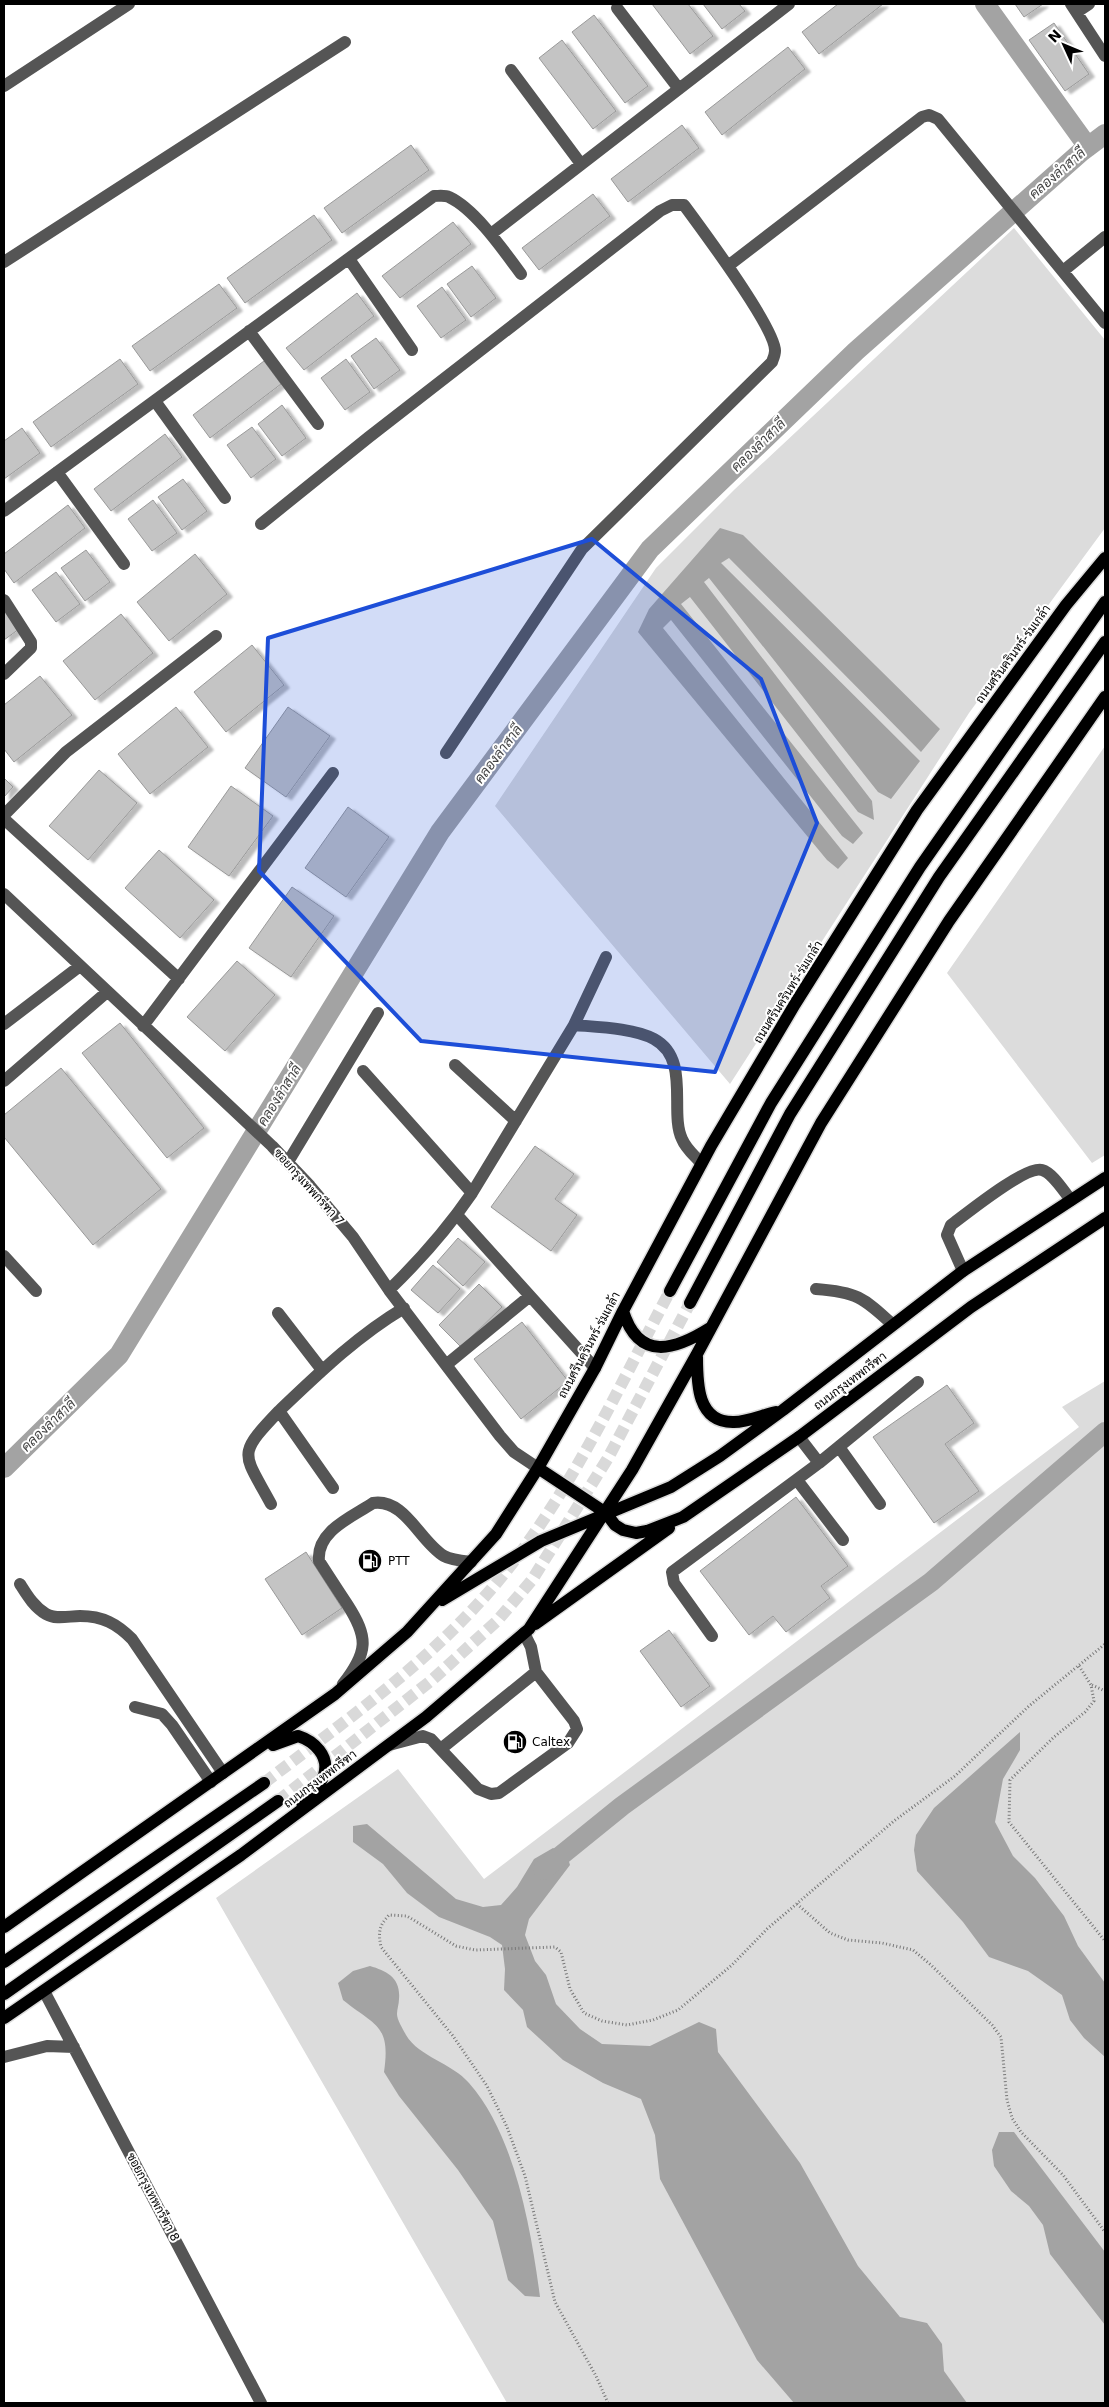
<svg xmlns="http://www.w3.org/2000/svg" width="1109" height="2407" font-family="'DejaVu Sans',Sarabun,sans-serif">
<defs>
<filter id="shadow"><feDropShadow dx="5.5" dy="3" stdDeviation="1" flood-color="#0004"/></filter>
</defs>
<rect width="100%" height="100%" fill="#fff"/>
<!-- green -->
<path fill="#dcdcdc" d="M1014,228L1105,340V528L969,713L730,1084L495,806L656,568L735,489Z
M1105,746V1155L1092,1163L947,973Z
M1105,1381V2403H507L216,1898L398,1769L484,1879L1079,1427L1062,1407Z"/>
<!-- water -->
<path fill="#a3a3a3" d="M720,528L743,535L940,729L921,752L729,558L721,563L920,761L891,799L878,792L709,578L704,582L872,801L874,820L858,812L690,597L681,604L863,833L853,844L842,836L671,620L663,628L848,858L838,869L827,860L638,632L649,609Z
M1020,1732V1750L1003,1779L995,1822L1013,1856L1035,1878L1064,1916L1078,1946L1105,1983V2057L1084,2038L1070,2020L1062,1995L1028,1971L989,1957L963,1922L917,1871L914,1850L916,1835L934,1808Z
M367,1824L456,1899L483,1907L501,1905L517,1887L534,1859L553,1848L567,1855L570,1865L529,1919L525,1935L535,1961L546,1975L556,2004L580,2029L602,2044L650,2046L699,2022L716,2029L718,2052L800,2163L858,2266L900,2317L927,2323L942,2344L944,2371L967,2403H794L757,2360L660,2179L655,2135L641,2099L603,2083L563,2060L527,2027L523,2010L504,1990L505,1969L502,1945L490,1937L439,1917L407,1893L383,1864L353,1842V1826Z
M370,1966C387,1971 401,1978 399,1999C399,2004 397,2009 397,2014C397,2020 403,2029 406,2035C419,2057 452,2063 469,2083C515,2135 531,2229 540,2297L525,2296L508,2280L493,2221L458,2170L399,2096L384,2072C391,2024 375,2026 343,2000L338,1983L353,1971Z
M999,2132H1014L1105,2252V2325L1050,2254L1043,2225L1029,2206L1011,2191L994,2166L992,2150Z"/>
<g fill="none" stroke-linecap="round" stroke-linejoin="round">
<!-- canal -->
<path stroke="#a3a3a3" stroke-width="20" d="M985,4L1088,147
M4,1468L119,1355L440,832L650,549L856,351L1081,152L1105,134
M543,1870L622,1806L931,1582L1105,1432"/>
</g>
<!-- building -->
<path fill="#c4c4c4" stroke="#999" filter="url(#shadow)" d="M652,4H688L713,36L690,54Z
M703,4H739L745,11L722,29Z
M838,4H883L819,54L802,32Z
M1015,4H1043L1024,17Z
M594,15L648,86L625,103L572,32Z
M1054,23L1089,74L1065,91L1029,40Z
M562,40L616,111L593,129L539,58Z
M788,47L805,69L722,135L705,112Z
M682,125L699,148L628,202L611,179Z
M411,145L429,170L342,233L324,208Z
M593,194L610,216L539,270L522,248Z
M314,215L332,240L245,303L227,278Z
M453,222L471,244L400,298L382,276Z
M472,266L496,298L471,317L447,284Z
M219,284L237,308L150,371L132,346Z
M442,287L466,320L441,338L417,306Z
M357,293L374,316L304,370L286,348Z
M376,338L400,370L374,389L351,356Z
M120,359L138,384L51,447L33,422Z
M346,359L370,392L345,410L321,378Z
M264,361L281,384L210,438L193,415Z
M282,405L306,438L282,456L258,424Z
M252,427L276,459L251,478L227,445Z
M22,428L40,453L4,479V441Z
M165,434L182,457L111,511L94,489Z
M183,479L207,511L182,530L158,497Z
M153,500L177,533L152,551L128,519Z
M68,505L85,528L14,583L4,569V554Z
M86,550L110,582L85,601L61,568Z
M195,554L227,594L169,641L137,602Z
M56,572L80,604L56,622L32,590Z
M4,608L19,629L4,640Z
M121,614L153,653L95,700L63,661Z
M252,645L284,685L226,732L194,692Z
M40,676L72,715L14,762L4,749V705Z
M176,707L208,747L150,794L118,754Z
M288,707L330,736L286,797L245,768Z
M99,770L137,803L88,860L49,826Z
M4,778L13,787L4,797Z
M231,786L273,816L229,876L188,847Z
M348,807L389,837L346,897L305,868Z
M159,850L214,900L180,938L125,888Z
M292,887L334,916L291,977L249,948Z
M237,961L275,995L225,1051L187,1017Z
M120,1023L204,1128L167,1158L82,1053Z
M61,1068L161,1189L93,1245L4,1137V1115Z
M535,1146L574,1174L555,1199L577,1215L551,1251L491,1207Z
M458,1238L485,1262L463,1286L437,1262Z
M433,1265L460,1289L438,1313L411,1290Z
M479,1284L502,1307L461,1347L439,1325Z
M522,1322L568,1381L521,1419L474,1359Z
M947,1385L974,1423L945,1444L979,1491L934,1523L873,1437Z
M796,1497L848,1566L821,1586L830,1598L786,1632L773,1616L749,1635L700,1571Z
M306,1552L342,1608L302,1635L265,1579Z
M669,1630L710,1686L681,1707L640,1651Z"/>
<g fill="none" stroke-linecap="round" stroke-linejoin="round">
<!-- major-tunnel -->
<path stroke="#d9d9d9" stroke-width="12" stroke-dasharray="12 6" stroke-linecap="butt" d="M264,1783C337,1727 413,1674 476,1606C559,1518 613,1398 670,1291
M278,1801L432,1680L497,1621L532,1580L608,1458L690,1303"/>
<!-- major casing -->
<g stroke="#dbdbdb" stroke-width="15">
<path id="major" d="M670,1291L771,1103L920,867L1105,602
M690,1303L790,1114L939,877L1105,642
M623,1311C639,1362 675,1350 710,1328
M697,1357C697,1383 697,1423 734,1422C747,1422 763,1415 776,1412
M538,1468L606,1513L615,1525L623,1530L636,1533L647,1531L683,1517L799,1437L971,1307L1105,1218
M442,1600L541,1541L671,1487L720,1456L783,1410L963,1271L1105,1178
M535,1624L669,1528
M273,1745L298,1736C314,1741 330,1756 324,1775C321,1785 309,1794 302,1803
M4,1927L335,1694L407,1632L496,1534L538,1468L595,1368L623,1311L711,1146L795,1004L917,810L1066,605L1105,558
M4,1962L264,1783
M4,1994L278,1801
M4,2018L241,1855L426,1717L529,1629L632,1470L697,1354L821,1123L949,921L1105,697"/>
</g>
<!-- path -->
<path stroke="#777" stroke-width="3" stroke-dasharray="1 2.5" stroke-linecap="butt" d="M1079,1666L1091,1685L1094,1701L1085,1712L1054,1737L1010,1780L1009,1822L1105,1941
M1092,1685L1105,1691
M797,1904L830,1933L848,1940L882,1943L913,1950L931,1965L992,2025L1001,2037L1007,2100L1012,2118L1021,2132L1063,2175L1105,2232
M608,2403L596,2376L555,2302L525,2176L507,2127L487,2086L453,2036L381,1947C378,1932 379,1926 389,1915L407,1916L456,1946L475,1950L555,1947L561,1952L570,1989L584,2013L602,2021L627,2025L653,2020L678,2010L732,1965L767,1929L894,1821L955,1776L1029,1706L1105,1644"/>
<!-- minor -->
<path stroke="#555" stroke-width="12" d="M1071,4L1105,56
M617,8L679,89
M1077,12L1089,4
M511,70L581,164
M4,86L129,4
M491,234L789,4
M349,259L412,350
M4,262L345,42
M728,266L922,117L929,115L938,119L1105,323
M1063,271L1105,237
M249,331L318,424
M155,401L225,498
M57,472L124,564
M4,511L434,196C439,196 445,195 449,197C475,209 504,251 521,274
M261,524L369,437L660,211L672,205H684C701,228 776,329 775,351C775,355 773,359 772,362L582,549L446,753
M4,600L31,642V648L4,674
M4,815L66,752L216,636
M4,819L179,979
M4,894L272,1146L310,1186L353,1237L389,1290L500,1436L514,1452L538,1468
M4,1024L80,966
M574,1025C597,1027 634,1028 654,1039C691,1059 669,1112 682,1139C686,1149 695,1156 701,1163
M143,1026L333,773
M455,1065L516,1121
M363,1071L472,1193
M4,1081L107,992
M288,1162L378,1013
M457,1215L595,1368
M4,1256L36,1291
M963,1271L947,1235L951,1225C966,1214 1026,1165 1042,1170C1053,1173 1064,1192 1071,1200
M816,1289C856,1292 863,1297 892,1324
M389,1290C420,1260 448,1228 472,1193L574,1025L606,957
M278,1313L322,1370
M446,1365L530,1296
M839,1447L880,1504
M819,1463L918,1382
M797,1480L843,1540
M333,1488L279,1411C319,1373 357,1336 404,1308
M271,1504C243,1452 236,1456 279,1411
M20,1584C27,1595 34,1607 46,1614C56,1620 69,1616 80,1616C103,1616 117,1624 132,1639L223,1773
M712,1636L674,1583L672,1572L819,1463L799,1437
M343,1684C368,1652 369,1638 347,1604C337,1589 328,1575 319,1561C316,1531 352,1517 373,1503C405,1498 420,1542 444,1556C451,1560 462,1561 471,1562
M135,1707L162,1714L172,1725L211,1782
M389,1745L423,1736L431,1739L478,1789L491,1794L499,1793L568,1743L577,1729L574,1721L536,1672L531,1647L524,1633
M442,1748L536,1672
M44,1991L261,2403
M4,2057L47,2046L74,2047"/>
<!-- major -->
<use href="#major" stroke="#000" stroke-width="12"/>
</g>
<!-- marked area -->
<path fill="#1d4ed8" fill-opacity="0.2" stroke="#1d4ed8" stroke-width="4" stroke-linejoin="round" d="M592,539L761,679L817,823L715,1072L421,1041L259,871L268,638Z"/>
<!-- icons -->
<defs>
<g id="fuel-disc" transform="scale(1.25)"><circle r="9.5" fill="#000" stroke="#fff"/><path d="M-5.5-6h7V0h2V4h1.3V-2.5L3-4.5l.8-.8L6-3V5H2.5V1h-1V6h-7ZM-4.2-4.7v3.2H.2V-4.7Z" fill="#fff"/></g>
</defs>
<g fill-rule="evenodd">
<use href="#fuel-disc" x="370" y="1561"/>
<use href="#fuel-disc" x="515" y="1742"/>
</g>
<g text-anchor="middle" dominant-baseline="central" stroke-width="4" stroke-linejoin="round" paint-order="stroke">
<!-- street labels -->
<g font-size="12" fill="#000" stroke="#fff">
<text transform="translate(1013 654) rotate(-54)">ถนนศรีนครินทร์-ร่มเกล้า</text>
<text transform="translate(788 992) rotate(-58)">ถนนศรีนครินทร์-ร่มเกล้า</text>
<text transform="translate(309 1187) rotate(48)">ซอยกรุงเทพกรีฑา 7</text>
<text transform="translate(589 1345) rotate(-62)">ถนนศรีนครินทร์-ร่มเกล้า</text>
<text transform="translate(850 1381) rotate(-37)">ถนนกรุงเทพกรีฑา</text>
<text transform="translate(320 1779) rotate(-37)">ถนนกรุงเทพกรีฑา</text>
<text transform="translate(153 2197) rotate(62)">ซอยกรุงเทพกรีฑา 8</text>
</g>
<!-- poi labels -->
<g font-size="12" fill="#000" stroke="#fff" text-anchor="start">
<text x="388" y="1561">PTT</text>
<text x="532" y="1742">Caltex</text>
</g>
<!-- water labels -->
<g font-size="14" font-style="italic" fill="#444" stroke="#fff">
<text transform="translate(1057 173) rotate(-41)">คลองลำสาลี</text>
<text transform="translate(758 445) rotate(-44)">คลองลำสาลี</text>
<text transform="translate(498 754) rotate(-53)">คลองลำสาลี</text>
<text transform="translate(279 1095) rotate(-58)">คลองลำสาลี</text>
<text transform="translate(48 1425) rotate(-44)">คลองลำสาลี</text>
</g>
</g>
<!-- border -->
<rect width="1109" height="2407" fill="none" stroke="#000000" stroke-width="10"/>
<!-- north arrow -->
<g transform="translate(1064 45) rotate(314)" stroke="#ffffff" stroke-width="4" paint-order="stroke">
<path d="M0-4L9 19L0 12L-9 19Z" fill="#000000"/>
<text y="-8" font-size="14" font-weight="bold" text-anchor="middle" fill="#000000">N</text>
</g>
</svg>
